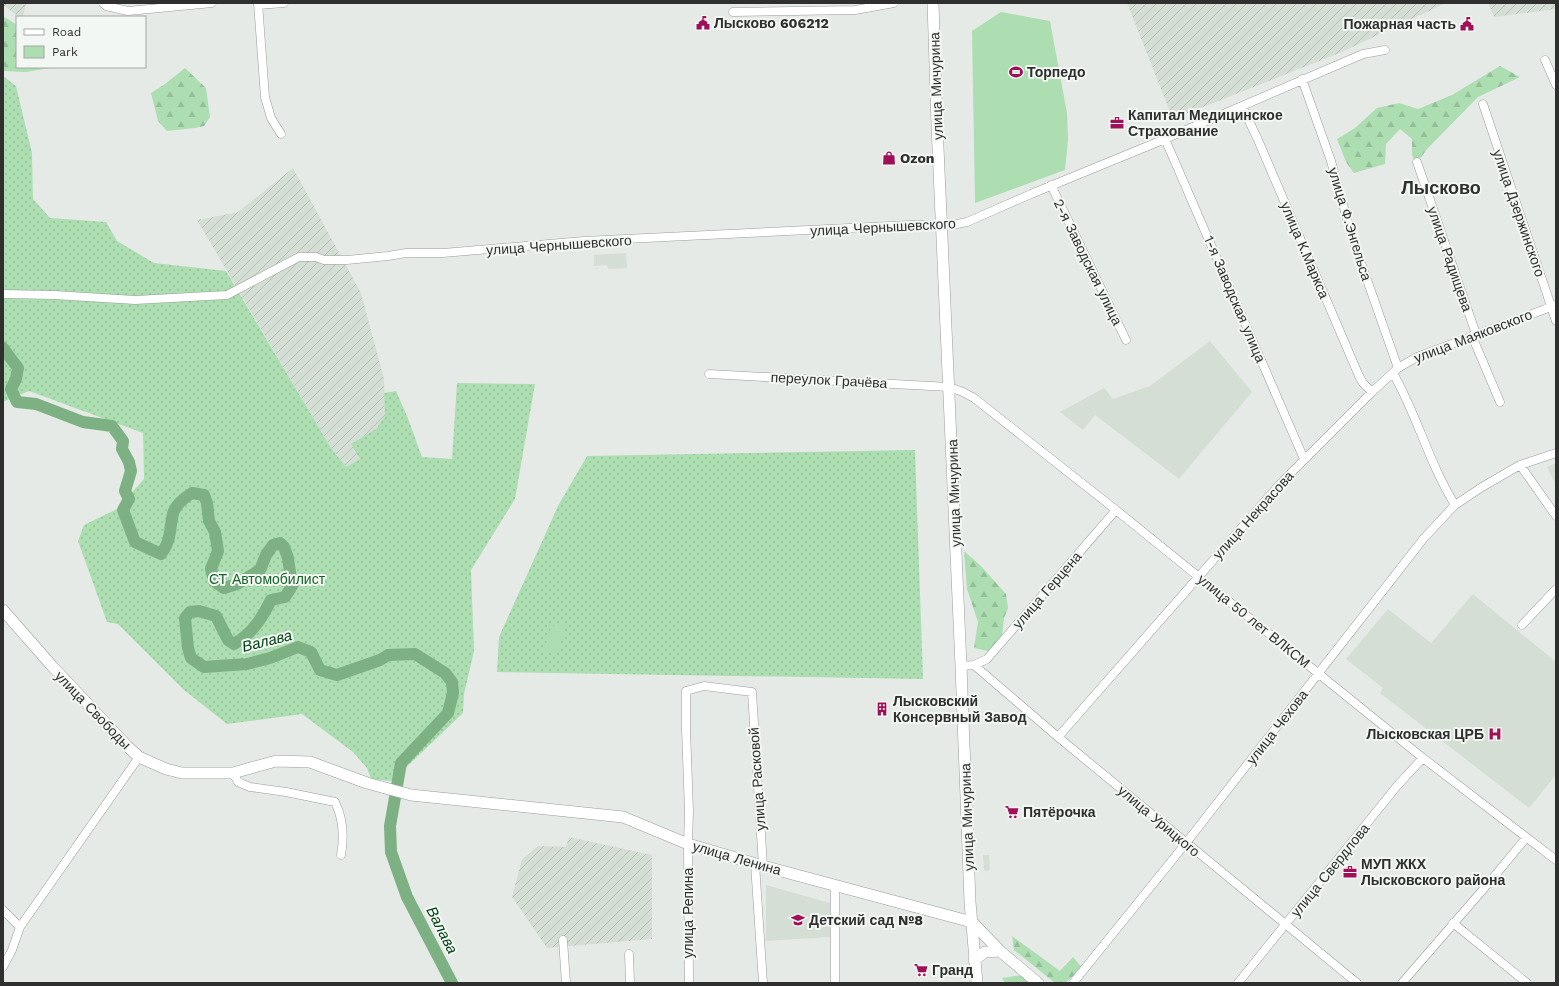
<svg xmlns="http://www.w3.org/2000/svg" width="1559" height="986" font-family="'Work Sans',sans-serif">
<defs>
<pattern id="industrial-furrows" width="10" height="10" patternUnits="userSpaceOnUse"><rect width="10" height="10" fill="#d4ded5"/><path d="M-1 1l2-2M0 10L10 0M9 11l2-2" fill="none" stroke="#b6bfb7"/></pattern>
<pattern id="green-dots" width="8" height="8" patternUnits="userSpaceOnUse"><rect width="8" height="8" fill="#acdeb1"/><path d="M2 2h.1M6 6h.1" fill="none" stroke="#94bf99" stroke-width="1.8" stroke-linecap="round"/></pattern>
<pattern id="forest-firs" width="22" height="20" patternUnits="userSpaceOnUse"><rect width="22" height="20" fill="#acdeb1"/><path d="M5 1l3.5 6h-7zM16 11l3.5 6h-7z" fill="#94bf99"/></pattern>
</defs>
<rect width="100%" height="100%" fill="#e6eae6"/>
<!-- built -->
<path fill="#d4ded5" d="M626,253L627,268L608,269L607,265L594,266V255Z
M1210,341L1252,392L1179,479L1095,415L1083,430L1060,412L1104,388L1113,399L1150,386Z
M1556,463V485L1547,467Z
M1473,594L1556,662V775L1529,808L1380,693L1383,688L1346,659L1388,609L1431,643Z
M983,855H989L990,870L984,871Z
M766,885L830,903V937L766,941Z"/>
<!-- industrial -->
<path fill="url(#industrial-furrows)" d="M3,3H26L23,17H19L3,5Z
M1127,3H1446L1342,52L1173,119Z
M1488,3H1556V9L1494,17Z
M293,168L361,293L384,379L385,416L376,429L351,444L360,459L346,467L331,448L197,220L238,212Z
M569,837L652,855V939L547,948L512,897L522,859L538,846L566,847Z"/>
<!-- green -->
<path fill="url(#green-dots)" d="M3,76L16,86L32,153L33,199L50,218L106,222L117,241L154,263L226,271L331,448L346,467L360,459L351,444L376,429L385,416L384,393L396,391L407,416L422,457L452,459L457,383L535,384L515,499L471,570L474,651L464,694L463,713L392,781L371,779L367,768L353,752L302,714L227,724L184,690L118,624L107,622L78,541L84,525L117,509L144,479L143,433L29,391L3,402Z
M915,450L923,679L497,672L499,637L558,506L587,456Z"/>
<!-- forest -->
<path fill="url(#forest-firs)" d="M3,16L17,25V67H56L26,72L3,71Z
M1500,66L1520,77L1478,97L1427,149L1416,164L1412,155V139L1400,129L1386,144L1385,164L1354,173L1346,162L1337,139L1355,128L1377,108L1399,103L1418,109L1452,95Z
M185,68L206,88L210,117L204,126L195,128L167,131L158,121L151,93L165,84Z
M964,551L981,566L1006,594L1008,608L1004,618L1002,636L988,651L974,648L978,622L967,589Z
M1012,936L1060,971L1073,957L1082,968L1065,983H1055L1014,950Z
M1022,975L1032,983H1005L1002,978Z"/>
<!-- pitch -->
<path fill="#acdeb1" d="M1001,12L1050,21L1067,113L1068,140L1065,170L975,203L972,31Z
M556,624L566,625L557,652L543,651L551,628Z"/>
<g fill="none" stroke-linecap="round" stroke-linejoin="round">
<!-- river -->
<path stroke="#7db183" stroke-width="12" d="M3,348L18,368L16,379L11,389L17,402L36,404L83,422L112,426L123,441L122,449L129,462L131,471L125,491L129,499L123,510L135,542L161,554C172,540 169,529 173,514C175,505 184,498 192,493L204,495L207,503L209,521L215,532L218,551L211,569L214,581L224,588L237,584L260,570L266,555L273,545L280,543L284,547L288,558L292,586L285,597L271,600C262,618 252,634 234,644L228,640L216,616L199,611L190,612L185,618L188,648L191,658L204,667L247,664L270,658L298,647L311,652L320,670L337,675L380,660L388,655L415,654L445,673L452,682L453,693L448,713L401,763L390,826L391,852L407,897L452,983"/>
<!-- minor casing -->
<g stroke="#999d9a" stroke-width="9">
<path id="minor" d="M103,3L106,6L128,11L212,3
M258,3L265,97L271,118L281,134
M258,5L284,3
M733,12L855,10L894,3
M1545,60L1556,85
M1302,79L1331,161L1352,237L1398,368
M1483,104L1556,321
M1242,106L1258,140L1359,376L1363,383L1372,392
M1165,139L1304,459
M1417,162L1476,334
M1051,185L1126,340
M3,294L54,295L135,300L227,295L299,257H316L324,260H347L388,256L406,253H443L584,241L911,225L957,224L967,222L1031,194L1165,139L1363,54L1385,50
M1472,336L1500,402
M1393,373C1417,415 1429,463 1455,505
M709,374L949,387L963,392L974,398L1116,510L1423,758L1556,860
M1520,465L1556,516
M1522,625L1556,589
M974,665L987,659L1116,510
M961,666L974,665L1058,737L1357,983
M1058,737L1280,484L1372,392L1398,368L1417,357L1556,305
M233,773L238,782L250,787L286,792L335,802C343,818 344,838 341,855
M755,864L763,983
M3,910L20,927
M1453,923L1527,983
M563,940L566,983
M629,954L630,983
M3,967L12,950L20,927L139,757
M689,983L688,844L689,811L686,729V691L704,686L752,692L763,866
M835,983V885
M1073,983L1186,843L1424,538L1455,505L1482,487L1520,465L1556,453
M1238,983L1397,786L1423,758
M1402,983L1487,885L1526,838"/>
</g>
<!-- major casing -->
<g stroke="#999d9a" stroke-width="12">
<path id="major" d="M933,3L937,125L961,666L970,902L977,983
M3,610L52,666L127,746L139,757L166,769L182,773H233L276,761L310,762L367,783L411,795L623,817L688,844L763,866L972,922L1000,951L1038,983
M974,960L985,952L1000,951"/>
</g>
<!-- minor -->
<use href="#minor" stroke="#fff" stroke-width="8"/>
<!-- major -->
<use href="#major" stroke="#fff" stroke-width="11"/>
</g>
<!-- icons -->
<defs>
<g id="civic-bare" transform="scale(1.08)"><path d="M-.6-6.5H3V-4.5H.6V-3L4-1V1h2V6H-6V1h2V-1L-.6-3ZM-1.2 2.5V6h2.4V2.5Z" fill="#9f1059" stroke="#f3f7f3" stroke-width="2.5" paint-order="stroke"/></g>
<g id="stadium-bare" transform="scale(1.08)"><path d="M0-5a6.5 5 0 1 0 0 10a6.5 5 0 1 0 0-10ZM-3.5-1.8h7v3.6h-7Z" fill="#9f1059" stroke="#f3f7f3" stroke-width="2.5" paint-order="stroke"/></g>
<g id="office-bare" transform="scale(1.08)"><path d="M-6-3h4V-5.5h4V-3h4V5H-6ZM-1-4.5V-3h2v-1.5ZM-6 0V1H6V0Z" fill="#9f1059" stroke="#f3f7f3" stroke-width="2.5" paint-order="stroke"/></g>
<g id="shop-bare" transform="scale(1.08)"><path d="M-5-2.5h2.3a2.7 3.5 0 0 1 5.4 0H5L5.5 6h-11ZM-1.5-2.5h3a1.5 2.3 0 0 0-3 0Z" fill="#9f1059" stroke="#f3f7f3" stroke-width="2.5" paint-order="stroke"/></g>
<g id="building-bare" transform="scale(1.08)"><path d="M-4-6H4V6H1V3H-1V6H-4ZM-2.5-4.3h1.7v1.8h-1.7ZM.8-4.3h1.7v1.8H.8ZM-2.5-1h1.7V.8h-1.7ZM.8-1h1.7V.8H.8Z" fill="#9f1059" stroke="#f3f7f3" stroke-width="2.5" paint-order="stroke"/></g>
<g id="hospital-bare" transform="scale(1.08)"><path d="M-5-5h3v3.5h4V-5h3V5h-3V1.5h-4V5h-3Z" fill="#9f1059" stroke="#f3f7f3" stroke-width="2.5" paint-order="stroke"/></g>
<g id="supermarket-bare" transform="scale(1.08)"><path d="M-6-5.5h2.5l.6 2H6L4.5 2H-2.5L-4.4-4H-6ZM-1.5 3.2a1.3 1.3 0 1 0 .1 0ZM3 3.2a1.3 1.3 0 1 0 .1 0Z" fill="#9f1059" stroke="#f3f7f3" stroke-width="2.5" paint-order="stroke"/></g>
<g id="school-bare" transform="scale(1.08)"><path d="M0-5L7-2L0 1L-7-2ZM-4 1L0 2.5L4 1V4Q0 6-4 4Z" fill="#9f1059" stroke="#f3f7f3" stroke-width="2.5" paint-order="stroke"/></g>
</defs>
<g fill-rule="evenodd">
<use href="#civic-bare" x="703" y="23"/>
<use href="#civic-bare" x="1467" y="24"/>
<use href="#stadium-bare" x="1016" y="72"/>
<use href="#office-bare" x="1117" y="123"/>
<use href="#shop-bare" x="889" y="158"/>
<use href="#building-bare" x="882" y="709"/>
<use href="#hospital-bare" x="1495" y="734"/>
<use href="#supermarket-bare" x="1012" y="812"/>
<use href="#office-bare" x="1350" y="872"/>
<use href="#school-bare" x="798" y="920"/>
<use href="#supermarket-bare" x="921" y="970"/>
</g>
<g text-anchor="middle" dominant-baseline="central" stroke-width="4" stroke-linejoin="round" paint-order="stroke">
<!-- poi labels -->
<g font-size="14" font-weight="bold" fill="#2e2f2e" stroke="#f3f7f3" text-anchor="start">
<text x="714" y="23">Лысково 606212</text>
<text x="1456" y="24" text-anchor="end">Пожарная часть</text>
<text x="1027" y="72">Торпедо</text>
<text x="1128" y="115">Капитал Медицинское<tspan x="1128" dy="16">Страхование</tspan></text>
<text x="900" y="158">Ozon</text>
<text x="893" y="701">Лысковский<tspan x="893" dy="16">Консервный Завод</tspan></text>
<text x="1484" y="734" text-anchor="end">Лысковская ЦРБ</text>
<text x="1023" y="812">Пятёрочка</text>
<text x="1361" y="864">МУП ЖКХ<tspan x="1361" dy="16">Лысковского района</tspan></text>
<text x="809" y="920">Детский сад №8</text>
<text x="932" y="970">Гранд</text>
</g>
<!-- street labels -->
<g font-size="14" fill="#2e2f2e" stroke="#f3f7f3">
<text transform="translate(936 86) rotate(-92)">улица Мичурина</text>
<text transform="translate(1519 213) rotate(71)">улица Дзержинского</text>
<text transform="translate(1350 224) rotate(73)">улица Ф.Энгельса</text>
<text transform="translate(883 227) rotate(-3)">улица Чернышевского</text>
<text transform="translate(559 245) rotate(-4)">улица Чернышевского</text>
<text transform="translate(1305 250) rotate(67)">улица К.Маркса</text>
<text transform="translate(1450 259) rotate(71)">улица Радищева</text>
<text transform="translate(1088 262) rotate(64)">2-я Заводская улица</text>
<text transform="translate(1235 299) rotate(67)">1-я Заводская улица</text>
<text transform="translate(1473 336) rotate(-21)">улица Маяковского</text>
<text transform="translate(829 380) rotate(3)">переулок Грачёва</text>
<text transform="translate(954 493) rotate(-92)">улица Мичурина</text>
<text transform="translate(1253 515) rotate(-48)">улица Некрасова</text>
<text transform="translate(1047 590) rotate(-49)">улица Герцена</text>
<text transform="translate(1254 621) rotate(39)">улица 50 лет ВЛКСМ</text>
<text transform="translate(93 710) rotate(46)">улица Свободы</text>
<text transform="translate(1277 727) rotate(-52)">улица Чехова</text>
<text transform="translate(757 779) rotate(-94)">улица Расковой</text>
<text transform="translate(967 817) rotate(-92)">улица Мичурина</text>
<text transform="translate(1159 821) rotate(40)">улица Урицкого</text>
<text transform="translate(737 858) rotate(16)">улица Ленина</text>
<text transform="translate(1330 870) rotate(-51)">улица Свердлова</text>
<text transform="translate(688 913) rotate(-90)">улица Репина</text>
</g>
<!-- park labels -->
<g font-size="14" fill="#18642b" stroke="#f3f7f3">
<text x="267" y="579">СТ Автомобилист</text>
</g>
<!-- water labels -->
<g font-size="15" font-style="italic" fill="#034015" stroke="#f3f7f3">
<text transform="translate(267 641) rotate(-14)">Валава</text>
<text transform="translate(442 930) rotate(63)">Валава</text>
</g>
<!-- district labels -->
<g font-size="18" font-weight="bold" fill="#2e2f2e" stroke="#f3f7f3">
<text x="1441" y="187">Лысково</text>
</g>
</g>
<!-- border -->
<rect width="1559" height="986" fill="none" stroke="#2e2f2e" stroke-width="8"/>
<!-- legend -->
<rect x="16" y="16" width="130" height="52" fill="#f3f7f3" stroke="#a4a7a4"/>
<rect x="24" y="29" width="20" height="6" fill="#ffffff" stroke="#a4a7a4"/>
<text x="52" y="36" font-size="12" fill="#2e2f2e">Road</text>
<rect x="24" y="46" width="20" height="12" fill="#acdeb1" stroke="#a4a7a4"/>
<text x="52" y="56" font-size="12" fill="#2e2f2e">Park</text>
</svg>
